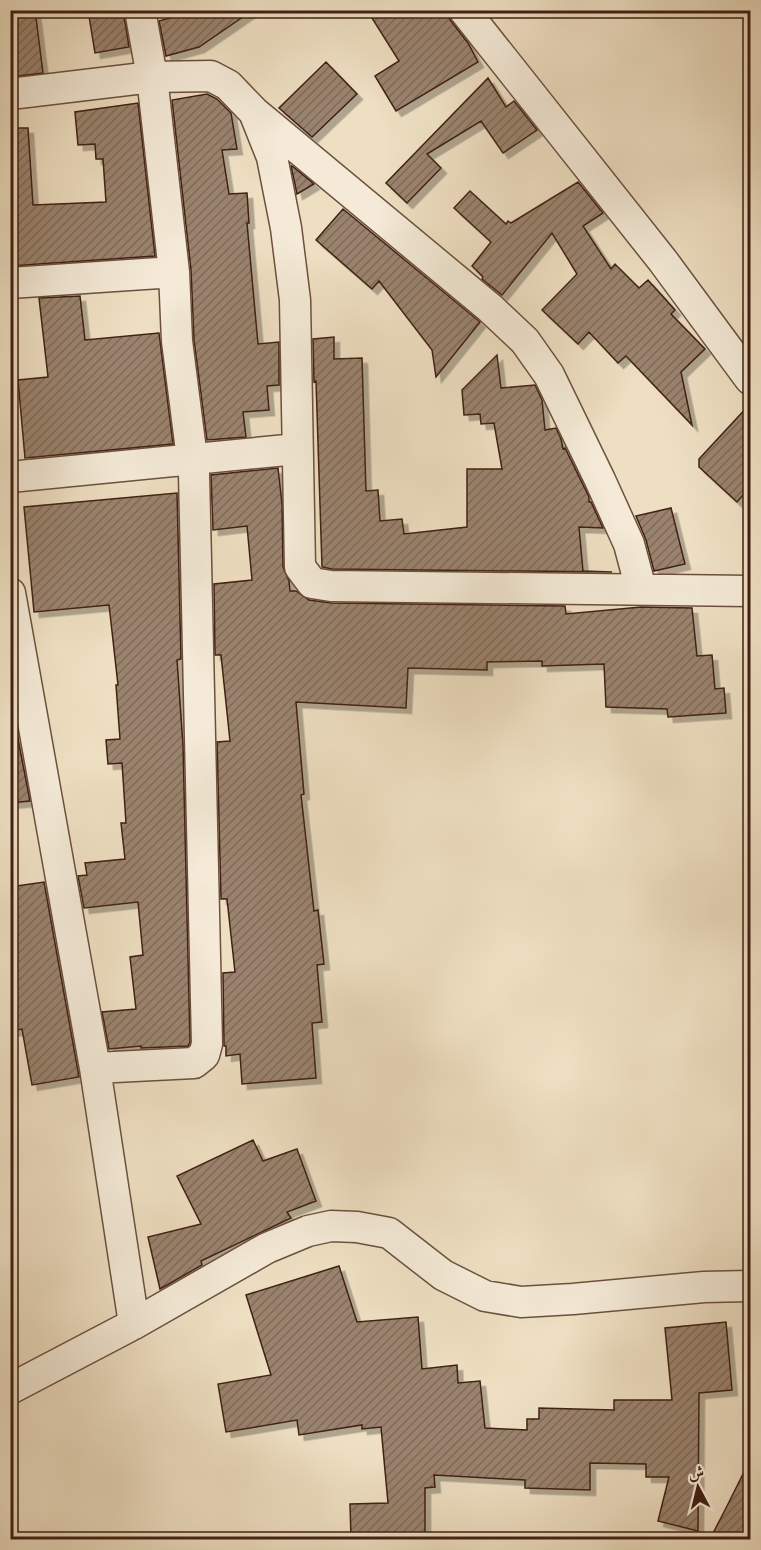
<svg xmlns="http://www.w3.org/2000/svg" width="761" height="1550" font-family="'IM FELL English',Amiri,serif">
<defs>
<pattern id="building-hatch" width="6" height="6" patternUnits="userSpaceOnUse" patternTransform="scale(1.5)"><rect width="6" height="6" fill="#9a836e"/><path d="M-1 1l2-2M0 6l6-6M5 7l2-2" fill="none" stroke="#7f6b59"/></pattern>
<filter id="shadow"><feDropShadow dx="5.5" dy="5.5" stdDeviation="0" flood-color="#0004"/></filter>
</defs>
<rect width="100%" height="100%" fill="#eedfc2"/>
<filter id="stains"><feTurbulence type="fractalNoise" baseFrequency=".00333" numOctaves="4"/><feColorMatrix values="0 0 0 0 .2 0 0 0 0 .09 0 0 0 0 .02 0 0 0 .5 -.17"/></filter>
<radialGradient id="worn" r=".72"><stop offset=".6" stop-color="#630" stop-opacity="0"/><stop offset="1" stop-color="#630" stop-opacity=".3"/></radialGradient>
<!-- building -->
<path fill="url(#building-hatch)" stroke="#402013" stroke-width="1.5" filter="url(#shadow)" d="M35,10L43,73L10,77V14Z
M88,10H123L129,47L95,53Z
M197,10H253L199,47L166,56L159,21Z
M367,10H447L450,20L468,43L478,62L396,111L375,76L399,61Z
M326,62L357,94L312,137L279,108Z
M488,78L506,107L514,101L537,130L503,153L481,121L427,154L441,168L407,203L386,183Z
M207,94L217,99L231,113L237,149L222,150L229,194L247,193L249,223H247L258,344L279,342V385L267,386L269,410L243,412L246,437L207,440L194,340L191,270L172,100Z
M138,103L155,256L10,266V128H28L33,205L106,202L103,159H96L95,144L78,145L75,112Z
M291,166H292L314,184L297,194Z
M578,182L603,213L583,226L611,269L615,264L639,288L648,280L675,310L671,314L705,349L681,372L692,425L626,356L618,363L589,332L578,344L542,310L577,274L552,233L502,295L482,279L483,277L472,266L491,242L454,208L470,191L506,224L508,221L511,223Z
M343,209L480,322L436,377L432,350L379,281L372,289L316,240Z
M80,296L85,340L159,333L173,444L25,458L18,380L48,377L39,298Z
M334,337V359L362,358L366,491L378,490L380,521L402,519L404,534L467,527V469H502L494,423L481,424L480,414L464,415L462,390L497,355L501,388L535,385L542,400L545,430L556,428L561,439L563,449L565,448L589,497V502H591L603,528L579,527L583,571L612,572L332,569L322,567L316,381L314,382L313,339Z
M750,404V487L737,502L699,467V459Z
M278,468L282,504L283,567L289,581L290,591H296L309,600L331,603L565,606L566,614L641,607L692,608L697,656L712,655L715,689L724,688L726,713L668,717L667,709L606,707L604,664L542,666V661L487,662V670L408,668L406,708L296,702L304,794L301,795L314,911L318,910L324,964L317,965L322,1022L312,1023L316,1078L242,1084L240,1054L226,1056V1046H224L223,973L235,972L227,899H221L217,742L230,741L221,655H215L214,584L252,580L247,526L213,530L211,475Z
M177,493L181,659L177,660L183,745L190,1042L188,1046L141,1048V1046L109,1049L102,1012L136,1009L130,957L143,955L138,902L84,908L78,876L87,875L85,863L125,859L121,823H126L122,763L108,764L106,740L120,739L116,685H118L109,605L34,612L24,507Z
M671,508L685,564L654,571L646,540L636,516Z
M10,698L30,801L10,803Z
M44,882L79,1077L32,1085L22,1029L10,1031V887Z
M253,1140L263,1161L297,1149L316,1201L287,1212L291,1218L201,1261L202,1265L160,1289L148,1237L201,1224L177,1176Z
M339,1266L357,1322L418,1317L422,1369L457,1365L458,1383L480,1381L485,1428L527,1430V1419H539V1408L614,1410V1400H672L665,1328L726,1322L732,1390L699,1393L698,1531L658,1521L669,1477H646V1464L590,1463V1490L525,1488V1480L434,1475L435,1487L425,1488V1539H351L350,1504L388,1503L381,1427L362,1429V1425L299,1435L297,1420L226,1432L218,1384L271,1375L246,1295Z
M750,1460V1539H710L725,1510Z"/>
<g fill="none" stroke-linecap="round" stroke-linejoin="round">
<!-- minor casing -->
<g stroke="#6c503f" stroke-width="33">
<path id="minor" d="M464,10L663,261L750,379
M10,94L152,77L211,76L228,85L254,112L490,308L525,341L549,375L600,480L629,544L641,589
M254,112L272,157L286,228L295,300L300,567L312,583L331,586L750,591
M10,283L174,272
M10,477L297,449
M10,593L95,1068L134,1324
M95,1068L194,1063L204,1055L207,1044L194,474L177,341L174,272L152,77L140,10
M10,1389L134,1324L267,1248L308,1231L331,1226L357,1227L389,1233L443,1275L485,1296L521,1302L573,1299L704,1287L750,1286"/>
</g>
<!-- minor -->
<use href="#minor" stroke="#f4ead7" stroke-width="30"/>
</g>
<!-- margin -->
<rect width="761" height="1550" fill="none" stroke="#eedfc2" stroke-width="36"/>
<rect x="12" y="12" width="737" height="1526" fill="none" stroke="#402013" stroke-width="3"/>
<rect x="18" y="18" width="725" height="1514" fill="none" stroke="#402013" stroke-width="1.5"/>
<!-- north arrow -->
<g transform="translate(698 1487) rotate(353)" stroke="#f4ead7" stroke-width="4.5" paint-order="stroke">
<path d="M0-4.5L10 22L0 15L-10 22Z" fill="#402013"/>
<text y="-9" font-size="16" font-weight="bold" text-anchor="middle" fill="#402013">ش</text>
</g>
<rect width="100%" height="100%" filter="url(#stains)"/>
<rect width="100%" height="100%" fill="url(#worn)"/>
</svg>
